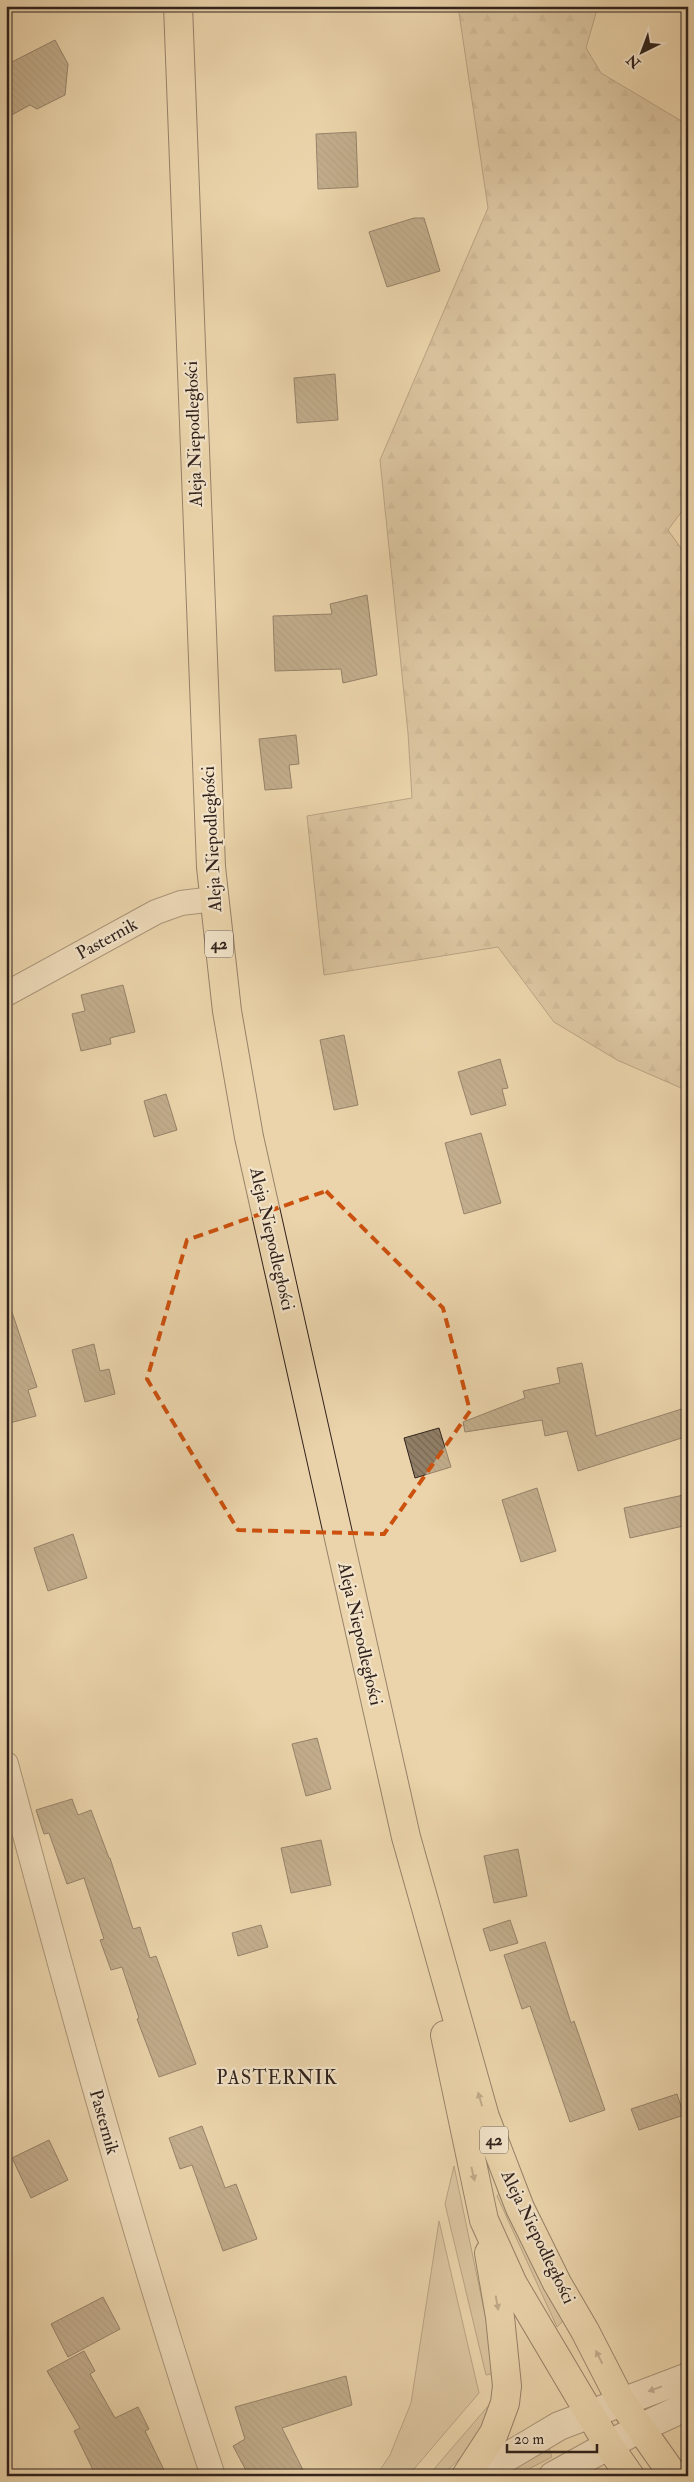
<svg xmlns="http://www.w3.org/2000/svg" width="694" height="2482" font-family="'IM FELL Double Pica',serif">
<defs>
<pattern id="forest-firs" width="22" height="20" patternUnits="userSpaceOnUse" patternTransform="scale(1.25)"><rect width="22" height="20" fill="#cbb694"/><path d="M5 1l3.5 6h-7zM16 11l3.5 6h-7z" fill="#af9c7f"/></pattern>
<pattern id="building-back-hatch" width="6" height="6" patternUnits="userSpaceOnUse" patternTransform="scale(1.25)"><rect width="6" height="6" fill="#917f67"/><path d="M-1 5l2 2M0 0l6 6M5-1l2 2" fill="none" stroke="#776854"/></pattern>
</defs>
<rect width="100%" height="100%" fill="#ebd4ac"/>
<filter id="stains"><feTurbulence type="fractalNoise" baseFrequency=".004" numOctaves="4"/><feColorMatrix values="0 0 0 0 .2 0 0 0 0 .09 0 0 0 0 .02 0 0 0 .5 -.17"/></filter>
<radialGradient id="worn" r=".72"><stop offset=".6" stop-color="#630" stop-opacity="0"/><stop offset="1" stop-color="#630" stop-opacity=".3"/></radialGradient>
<!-- green -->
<path fill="#cbb694" stroke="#7e6c58" d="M454,2166L488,2329L495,2373L486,2375L445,2204Z
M500,2192L563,2317L562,2322L557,2327L497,2196Z
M439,2221L479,2393L408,2476H376L390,2455L411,2403Z
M489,2405C487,2435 462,2457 441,2476H428Z
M549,2448L552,2457L515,2476H504Z"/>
<!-- forest -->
<path fill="url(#forest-firs)" stroke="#7e6c58" d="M458,6H598L586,48L601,73L688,125V503L668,530L688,558V1091L617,1060L554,1022L498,947L324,975L307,816L412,798L408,733L380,460L488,208Z"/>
<!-- building -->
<path fill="url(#building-back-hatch)" stroke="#30221c" d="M55,40L68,64L65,95L37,109L30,105L6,118V65Z
M356,132L358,187L318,189L316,134Z
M414,218H424L440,271L387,287L369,232Z
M335,374L338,420L297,423L294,378Z
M367,595L377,675L343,683L341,669L275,671L273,616L332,614L330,604Z
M296,735L299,764L289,765L292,788L265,790L259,739Z
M123,985L135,1032L110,1038L111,1044L81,1051L72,1014L85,1011L81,995Z
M344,1035L358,1105L334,1110L320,1040Z
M500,1059L508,1088L502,1089L506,1105L471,1115L458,1072Z
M166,1094L177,1130L154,1137L144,1101Z
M481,1133L501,1203L464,1214L445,1143Z
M11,1309L37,1387L28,1390L36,1416L6,1424V1310Z
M94,1344L100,1371L109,1369L115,1394L85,1402L72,1350Z
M582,1363L596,1436L688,1407V1436L578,1471L567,1431L545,1436L542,1420L465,1432L463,1422L525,1398L523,1391L560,1383L557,1368Z
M439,1428L451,1467L415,1478L404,1438Z
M537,1488L556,1551L521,1562L502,1500Z
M688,1494V1525L630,1538L624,1508Z
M73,1534L87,1578L48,1591L34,1548Z
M317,1738L331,1789L306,1796L292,1744Z
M72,1799L78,1815L91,1810L109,1858H110L133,1929L140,1927L150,1958L156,1956L196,2064L159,2077L137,2019L139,2018L122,1967L111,1970L100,1940L104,1939L84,1878L67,1884L49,1833L44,1834L36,1810Z
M321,1840L331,1885L291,1893L281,1848Z
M518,1849L527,1896L494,1903L484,1856Z
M510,1920L518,1943L490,1951L483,1929Z
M261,1925L268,1947L238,1956L232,1933Z
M545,1942L571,2023L574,2021L605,2110L570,2122L530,2006L522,2009L504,1955Z
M677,2094L684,2115L639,2130L631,2109Z
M202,2126L225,2188L236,2184L257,2239L223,2251L192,2165L180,2169L169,2138Z
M49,2140L68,2180L31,2198L12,2158Z
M103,2297L120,2329L68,2357L51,2324Z
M84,2351L95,2371L90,2374L115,2418L138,2407L149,2429L145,2431L167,2476H96L74,2431L80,2428L47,2371Z
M346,2376L352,2405L282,2428L306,2476H249L233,2446L245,2439L235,2407Z"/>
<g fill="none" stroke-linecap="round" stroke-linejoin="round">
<!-- minor casing -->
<g stroke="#5f4e40" stroke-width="26">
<path id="minor" d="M6,994L156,912L181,903L214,899
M6,1764C70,2003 135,2241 213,2476"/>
</g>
<!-- tertiary casing -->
<g stroke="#5f4e40" stroke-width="30">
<path id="tertiary" d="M475,2476L559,2426L688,2377
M553,2476L640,2428L688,2406"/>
</g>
<!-- primary casing -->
<g stroke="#30221c" stroke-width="30">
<path id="primary" d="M178,6L211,867L227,1011L249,1137L406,1837L485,2117L520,2208L557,2283L585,2331L621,2401L674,2476
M445,2035L484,2220L513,2284L609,2446L630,2476
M466,2476L494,2433L505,2403L507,2386L500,2317L489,2253"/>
</g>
<!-- minor -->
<use href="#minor" stroke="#f2e3c9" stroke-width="24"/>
<!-- tertiary -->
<use href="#tertiary" stroke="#f2e3c9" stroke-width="28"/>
<!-- primary -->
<use href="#primary" stroke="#ebd4ac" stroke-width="28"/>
</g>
<!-- one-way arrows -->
<defs><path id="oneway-solid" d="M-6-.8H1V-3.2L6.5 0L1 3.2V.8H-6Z" transform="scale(1.25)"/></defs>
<g fill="#8e7b64">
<use href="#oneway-solid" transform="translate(480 2099) rotate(-106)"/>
<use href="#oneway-solid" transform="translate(473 2174) rotate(77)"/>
<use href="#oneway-solid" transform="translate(497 2303) rotate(80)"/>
<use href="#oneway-solid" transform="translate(599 2357) rotate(-117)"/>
</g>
<use fill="#918272" href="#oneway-solid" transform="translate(655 2389) rotate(160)"/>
<!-- marked area -->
<path d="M0 0H694V2482H0ZM326,1191L443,1308L470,1411L384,1534L238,1530L147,1379L187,1240Z" fill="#ebd4ac" fill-opacity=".55" fill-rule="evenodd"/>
<path fill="none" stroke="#cc510e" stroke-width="4" stroke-dasharray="10 6" stroke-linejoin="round" d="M326,1191L443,1308L470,1411L384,1534L238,1530L147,1379L187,1240Z"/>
<g text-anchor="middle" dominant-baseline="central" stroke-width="4.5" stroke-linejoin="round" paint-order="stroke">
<!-- shield labels -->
<g fill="#f2e3c9" stroke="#6a5c50" stroke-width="1">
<rect x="205" y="930.5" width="28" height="27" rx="4"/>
<rect x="480" y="2126.5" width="28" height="27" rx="4"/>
</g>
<g font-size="16" font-weight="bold" fill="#30221c">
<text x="219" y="944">42</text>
<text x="494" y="2140">42</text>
</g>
<!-- street labels -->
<g font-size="18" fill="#30221c" stroke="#f2e3c9">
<text transform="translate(194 434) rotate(-92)">Aleja Niepodległości</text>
<text transform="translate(212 839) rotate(-93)">Aleja Niepodległości</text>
<text transform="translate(107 939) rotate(-29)">Pasternik</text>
<text transform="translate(272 1239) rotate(77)">Aleja Niepodległości</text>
<text transform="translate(360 1634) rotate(77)">Aleja Niepodległości</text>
<text transform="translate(104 2122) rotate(74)">Pasternik</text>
<text transform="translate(538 2237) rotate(64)">Aleja Niepodległości</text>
</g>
<!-- neighbourhood labels -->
<g font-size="19" letter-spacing="1" fill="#30221c" stroke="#f2e3c9">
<text x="277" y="2078">PASTERNIK</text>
</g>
</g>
<!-- margin -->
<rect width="694" height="2482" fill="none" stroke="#ebd4ac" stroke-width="25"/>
<rect x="8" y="8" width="679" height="2467" fill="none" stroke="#30221c" stroke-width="2.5"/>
<rect x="12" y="12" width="669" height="2457" fill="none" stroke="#30221c"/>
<!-- north arrow -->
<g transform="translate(642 52) rotate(222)" stroke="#f2e3c9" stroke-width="4" paint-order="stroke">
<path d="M0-4L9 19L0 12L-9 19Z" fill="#30221c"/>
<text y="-8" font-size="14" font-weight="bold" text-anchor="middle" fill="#30221c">N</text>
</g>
<!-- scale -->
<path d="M507 2444v8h90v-8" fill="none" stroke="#30221c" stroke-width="2.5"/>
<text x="514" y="2444" font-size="15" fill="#30221c" stroke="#f2e3c9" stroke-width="4" paint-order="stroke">20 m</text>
<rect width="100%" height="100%" filter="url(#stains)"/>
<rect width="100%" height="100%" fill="url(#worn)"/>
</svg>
